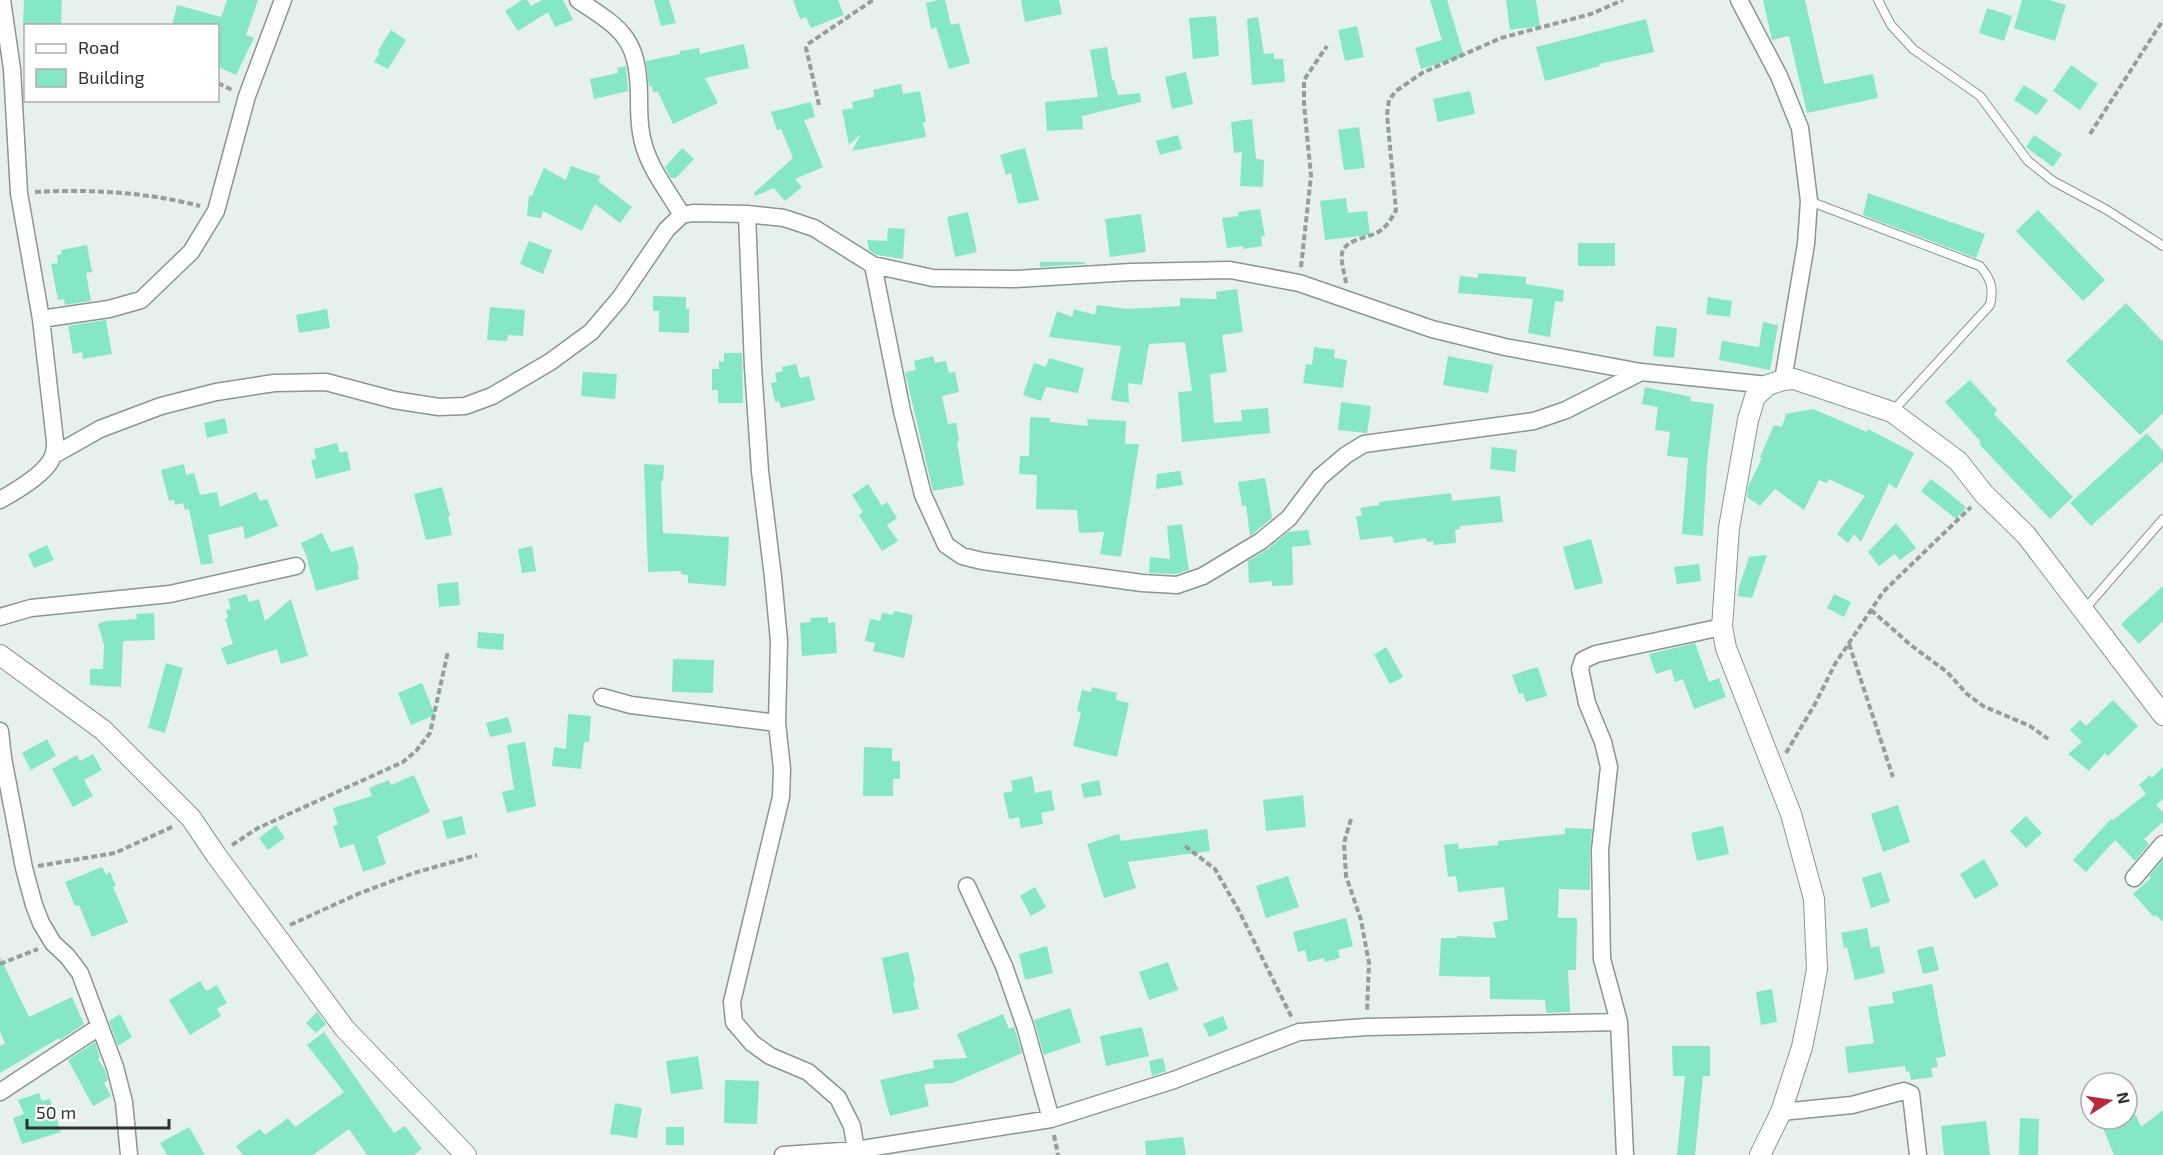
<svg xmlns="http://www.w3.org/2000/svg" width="2163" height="1155" font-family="'Exo 2',sans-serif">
<rect width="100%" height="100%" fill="#e6f0ec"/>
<!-- building -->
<path fill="#86e7c7" d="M24,0H62L61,26H23Z
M227,0H258L246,35L254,38L236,75L218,67V26H172L177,5L221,17Z
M522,0H527L531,6L542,0H563L573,20L555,27L548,12L518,31L505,11Z
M654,0H669L676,23L661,26Z
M793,0H838L844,15L811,28L806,17L800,19Z
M939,0H945L951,25L959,23L970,63L949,69L936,27L931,29L926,3Z
M1021,0H1059L1062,14L1025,22Z
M1430,0H1447L1464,56L1421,69L1415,48L1442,40Z
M1506,0H1536L1540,26L1510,30Z
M1763,0H1805L1824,84L1873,74L1878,98L1807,113L1789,36L1772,40Z
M2022,0H2049L2066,5L2055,41L2014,28Z
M1987,8L2012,16L2004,41L1979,33Z
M1216,16L1219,56L1193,59L1189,18Z
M1258,17L1264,54L1274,53V59H1283L1285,82L1252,85L1247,19Z
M1646,19L1654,52L1599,64L1600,66L1545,81L1536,47Z
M1357,26L1364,57L1345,61L1338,30Z
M391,30L406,40L388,69L374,62L380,52L378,51Z
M744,44L749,68L705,78L718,103L673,124L658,92H653L652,86L649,87L646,61L680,54V51L699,48L700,54Z
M1107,47L1112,80H1114L1118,95L1140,93L1141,102L1082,116L1083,129L1047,131L1045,102L1098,97L1090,50Z
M2071,65L2098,84L2080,110L2053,91Z
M626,66L628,91L594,99L590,79L618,73L617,68Z
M1186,72L1193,104L1172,109L1165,77Z
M901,84L903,94L920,91L926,122H923L926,137L852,151L861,134L849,145L842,110L853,108L852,102L874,97L873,90Z
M2024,85L2048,100L2037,115L2014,100Z
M1470,91L1475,114L1438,122L1433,99Z
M811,102L815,117L804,120L823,167L795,179L802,187L785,201L774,188L755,196L754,193L793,158L781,129L777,130L771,112Z
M1252,119L1256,159L1264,160L1263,187L1240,186L1242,152L1234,153L1231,122Z
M1359,127L1365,168L1344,170L1338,130Z
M1178,135L1182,149L1160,155L1156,141Z
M2034,135L2062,154L2053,167L2026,147Z
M682,148L694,159L676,178H671L665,167Z
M1025,148L1039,200L1018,204L1011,173L1006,175L1000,155Z
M571,166L600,176L598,181L632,207L620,223L595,204L582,231L543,211L541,218L527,216L529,195L532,196L544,168L566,180Z
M1868,193L1985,234L1976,258L1863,215Z
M1346,198L1348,213L1367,211L1370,235L1325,240L1320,201Z
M1260,209L1265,236H1261L1262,246L1243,249V246L1227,248L1222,218L1239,216L1238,212Z
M2038,210L2105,280L2083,301L2016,231Z
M968,212L977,252L955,257L947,217Z
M1141,214L1146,252L1110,257L1105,219Z
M888,228L905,229L903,259L877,255L869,250L867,240L887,241Z
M529,241L552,250L543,274L520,264Z
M1578,243H1615V266H1578Z
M87,245L92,272L86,273L91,301L65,305L64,299L58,300L51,264L58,263L57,255L62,254L61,250Z
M1040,262H1085V264L1040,267Z
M1478,273L1526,277V284L1564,290L1563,302L1555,301L1550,337L1528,333L1533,299L1458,293L1460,276L1478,278Z
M1237,289L1243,332L1222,335L1227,372L1210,374L1214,423L1242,421L1241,410L1268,408L1270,433L1182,442L1178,392L1192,391L1185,342L1149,344L1142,385L1128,383L1129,403L1111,400L1121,346L1049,337L1057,311L1072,317L1074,309L1095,315L1097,305L1128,309L1180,306V298L1217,299L1216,292Z
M653,296L686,297V309H689V333L659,332V311H653Z
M1708,297L1732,301L1730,317L1706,314Z
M2126,303L2163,342V413L2140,435L2066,361Z
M490,307L525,310L523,336L508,335L507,341L487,340Z
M327,309L330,328L299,333L296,315Z
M106,320L112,354L83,359L82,352L73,354L68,326Z
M1763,322L1778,325L1770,370L1719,360L1722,341L1759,347Z
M1656,326L1677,328L1674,358L1653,356Z
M1314,347L1335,350L1334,358L1347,360L1343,388L1303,383L1306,364L1312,365Z
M724,353H742L743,403H718V390H712V369H719V361L724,362Z
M933,356L935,363L946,361L949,373L955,372L959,392L942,396L948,424L956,423L959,441L957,442L964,485L933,491L905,372L916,370L914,361Z
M1448,356L1493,365L1488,393L1443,385Z
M1049,358L1084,368L1078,393L1046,387L1041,401L1023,395L1034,363L1046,367Z
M796,364L800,378L809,376L815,400L781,408L779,401L775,402L771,383L777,382L775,373L783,371L782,367Z
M583,372L617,374L615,399L581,396Z
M1970,380L1997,410L1994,414L2073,497L2050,519L1979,444L1981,442L1945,402Z
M1645,387L1691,397L1690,401L1714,404L1707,463L1703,536L1682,534L1688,458L1667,456L1670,432L1655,430L1658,407L1642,404Z
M1341,402L1371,406L1367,433L1338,430Z
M1813,409L1867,432L1868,429L1914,453L1896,489L1889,483L1861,542L1854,534L1848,543L1837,534L1865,496L1829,479L1827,483L1819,480L1804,510L1775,489L1760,506L1747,497L1748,487L1762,458L1760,457L1774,425L1782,427L1786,414Z
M1030,417L1050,418V422L1088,426L1087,419L1126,421L1125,444H1139L1121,557L1100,554L1104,532L1079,533L1077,510L1036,509L1037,475L1019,474L1020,456H1029Z
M225,418L228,433L207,438L204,423Z
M2147,433L2163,451V461L2091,526L2070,503Z
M337,443L340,453L347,451L351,470L316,479L311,460L316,459L314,449Z
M1492,447L1517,450L1515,472L1490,469Z
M184,464L186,475L194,473L200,495L217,492L220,507L256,492L260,501L267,499L278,526L245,539L243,526L208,535L213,563L201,565L189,509L185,510L183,503L175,505L174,500L169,501L161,470Z
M644,464L664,465L663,481H661L663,533L729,537L726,586L688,583V575L681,574V571L648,572Z
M1180,471L1183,485L1156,489L1157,474Z
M1265,478L1272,518L1250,536L1246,505L1242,506L1238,482Z
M1931,479L1966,507L1956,519L1921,491Z
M868,484L882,506L887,502L897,518L887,525L898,541L882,551L859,515L863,512L852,495Z
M442,487L450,516L448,517L452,535L426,540L414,494Z
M1451,493L1452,501L1500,496L1503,522L1460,526V529L1455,530L1456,543L1434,545L1433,541L1427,542L1426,538L1394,543L1392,536L1360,540L1356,516H1362L1360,508L1379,505V502Z
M1896,523L1916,548L1900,560L1895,554L1879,566L1868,552Z
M1182,524L1189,570L1176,574L1149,573L1150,557L1170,559L1167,526Z
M1308,530L1311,545L1292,547L1293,585L1272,586V581L1249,583L1248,561L1268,549L1288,532Z
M322,533L331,552L353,546L359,569L357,570L359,579L316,591L306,555L301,543Z
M1591,539L1603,583L1575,590L1563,547Z
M47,545L54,560L34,568L28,554Z
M532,546L536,571L522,573L518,549Z
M1767,555L1752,598L1738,596L1739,587L1749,557Z
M1699,564L1701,581L1677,584L1674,567Z
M458,582L460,605L439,607L437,584Z
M2163,586V621L2139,644L2121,624Z
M246,594L249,602L259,599L265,621L291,599L308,656L281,664L277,649L227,665L221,648L233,644L225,619L228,618L226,610L231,609L228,599Z
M1834,594L1851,602L1844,617L1827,608Z
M894,611L913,615L904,658L873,651L875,643L865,641L870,619L880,621L882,613L893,615Z
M154,613L155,640L124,641L123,643L121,687L90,685V669H103L104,645L98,624L106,621L137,619L136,614Z
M828,617V623L835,622L837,653L802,656L800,623L811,622L810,618Z
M478,632L504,634L503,650L477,648Z
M1695,643L1709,682L1719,678L1726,697L1694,709L1683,679L1675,682L1671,669L1656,674L1649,654Z
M1386,647L1403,677L1390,684L1374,655Z
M673,659L714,660L713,693L672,692Z
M166,663L183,668L165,733L148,728Z
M1538,667L1547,696L1526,702L1523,693L1519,694L1512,675Z
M422,683L435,715L411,725L398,693Z
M1092,687L1117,693L1116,700L1129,703L1117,757L1073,746L1081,712L1077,711L1082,690L1091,692Z
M2113,700L2138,726L2108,756L2105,753L2089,771L2068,754L2082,742L2070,730L2080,720L2086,726Z
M568,714L591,716L589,742H584L581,769L552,766L554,747L566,749Z
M508,717L512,732L490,737L486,723Z
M47,739L56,756L31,770L22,753Z
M525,742L536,806L507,813L502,792L514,789L507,745Z
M864,747L892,748V761H900V779H893V796H863Z
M93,754L102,770L84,780L93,796L73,807L52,769L77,755L80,761Z
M2163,767V799L2156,805L2163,812V822L2144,839L2149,844L2135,861L2115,840L2086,872L2073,860L2111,819L2113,820L2146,794L2139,785L2150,775L2152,778Z
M414,775L430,812L377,836L386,864L363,872L354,844L340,848L333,826L338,825L333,808L372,796L369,788L389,780L391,785Z
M1032,776L1035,793L1051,790L1055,810L1041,813L1043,824L1021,828L1019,817L1009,819L1003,793L1013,791L1011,781Z
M1099,780L1102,795L1084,798L1081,784Z
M1303,795L1306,827L1266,831L1263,800Z
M1898,805L1910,842L1883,852L1871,814Z
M462,816L466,834L447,839L442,821Z
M2026,816L2042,833L2026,848L2010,831Z
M276,825L285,838L268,850L259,838Z
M1723,826L1729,854L1697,861L1691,833Z
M1565,828L1592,829L1590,850V890L1559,889L1558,918H1577L1576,970H1568L1570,1012L1546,1013L1545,1000L1490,999V977L1439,976L1441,938H1457V936L1496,938L1493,922L1508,920L1504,887L1458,892L1456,876L1448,877L1444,845L1458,843L1459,849L1498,845V841L1565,834Z
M1207,829L1210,851L1128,862L1136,888L1104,898L1087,844L1119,834L1121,841Z
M1984,859L1999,885L1975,899L1960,874Z
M2163,860V922L2156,915L2154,917L2133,894L2151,878L2149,876Z
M102,867L106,874L110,872L116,886L113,887L128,922L92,937L79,905L75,906L65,882Z
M1881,872L1890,902L1871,908L1862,878Z
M1288,876L1299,907L1266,918L1256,886Z
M1035,887L1046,907L1031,916L1020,896Z
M1346,918L1353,946L1338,950L1340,958L1325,962L1324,958L1308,962L1305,950L1298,952L1293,932Z
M1867,928L1871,948L1879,946L1885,973L1855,980L1847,947L1844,948L1841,933Z
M1047,946L1053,973L1025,980L1019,954Z
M1933,946L1939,970L1923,974L1917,950Z
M908,952L915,981L913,982L919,1009L893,1014L882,958Z
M0,957L29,1017L72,997L84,1024L60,1040L59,1038L0,1073V1046L5,1043L0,1032Z
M1168,962L1178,990L1149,1000L1139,972Z
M200,981L206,991L217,985L227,1003L217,1009L221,1016L190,1035L169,1000Z
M1932,984L1946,1056L1936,1058L1938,1067L1931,1068L1933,1077L1911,1080L1909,1071L1906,1072L1905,1066L1848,1073L1845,1047L1874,1043L1868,1007L1894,1003L1892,992Z
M1772,989L1777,1022L1761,1025L1756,992Z
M1070,1008L1081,1042L1044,1055L1034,1020Z
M317,1012L326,1024L316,1033L306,1023Z
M120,1014L132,1037L118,1046L109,1021Z
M1003,1014L1009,1029L1014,1027L1022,1053L953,1083L924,1084L929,1106L890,1116L880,1080L934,1068L933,1060L967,1058L957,1034Z
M1223,1016L1228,1029L1209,1037L1203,1024Z
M1142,1027L1149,1056L1106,1066L1100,1036Z
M324,1032L394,1133L405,1126L422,1149L414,1155H367L349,1129L313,1155H243L236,1146L260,1129L265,1135L288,1118L295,1127L344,1092L307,1045Z
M95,1042L100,1057L98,1059L105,1070L108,1080L104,1083L111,1096L93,1106L68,1060Z
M1672,1046H1710V1076H1703L1695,1155H1677L1685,1076H1673Z
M698,1056L703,1089L671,1094L666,1061Z
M1163,1058L1166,1071L1152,1076L1149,1061Z
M725,1080L759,1081L757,1124L724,1123Z
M39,1093L42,1101L50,1099L61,1132L22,1144L13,1118L24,1114L18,1100Z
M615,1103L642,1108L637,1138L610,1134Z
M2163,1110V1155H2114L2103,1128L2136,1115L2141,1127Z
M2020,1118L2039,1119L2038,1155H2019Z
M1986,1121L1990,1155H1944L1941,1126Z
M189,1127L205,1155H167L160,1143Z
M666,1127H684V1145H666Z
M1183,1137L1186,1155H1146L1145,1141Z"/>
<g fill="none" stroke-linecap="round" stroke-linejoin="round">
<!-- service casing -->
<g stroke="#8c9591" stroke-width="10">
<path id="service" d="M1878,0L1891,25L1913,49L1980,96L2028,161L2053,181L2107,210L2163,246
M1809,201L1980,266C1991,279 1994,288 1990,305L1892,412
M2084,610L2163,519"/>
</g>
<!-- minor casing -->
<g stroke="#8c9591" stroke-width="19">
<path id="minor" d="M578,0C622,29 638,38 639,95C639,112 639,129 644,146C651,170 669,193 682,215
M1739,0L1779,76L1800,128L1809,201L1806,244L1783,380
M873,265L902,411L923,495L946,545L962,556L982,561L1142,583L1177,585L1203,576L1261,541L1289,518L1320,477L1346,455L1364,444L1534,421L1566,410L1641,372
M41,319L109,309L141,300L191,252L216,211L247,96L283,0
M54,455L100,429L161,406L216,392L274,383L326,382L394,400L439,407L465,406L492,396L550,362L591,332L620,298L667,229L682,215L693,213L747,214L784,218L814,228L873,265L933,278L1015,279L1131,272L1230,270L1299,283L1432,329L1505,347L1641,372L1768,385
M0,500C16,491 47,473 53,456C55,451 55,446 55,441L41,319L19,193L12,69L2,0
M0,617L31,608L170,594L296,566
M602,697L631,705L777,723L779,641L773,577L760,471L753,367L747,214
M777,723L782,769L781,797L732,1002L734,1022L752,1043L770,1056L808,1072L838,1098L852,1126L856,1150
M0,731L3,758L24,868L34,905L41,923L53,943L67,956L80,973L115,1067L124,1102L129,1155
M2134,878L2163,844
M967,886L1004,966L1025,1026L1051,1119
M0,1092L99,1027
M1781,1112L1852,1105L1904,1091L1911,1094L1918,1155
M783,1155L856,1150L1051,1119L1174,1080L1299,1032L1366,1027L1619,1022
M1625,1155L1619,1022L1602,959L1600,850L1609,767L1603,742L1587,703L1580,669L1583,660L1596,654L1722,627"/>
</g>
<!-- tertiary casing -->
<g stroke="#8c9591" stroke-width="22">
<path id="tertiary" d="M0,655L103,730L191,818L216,855L345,1029L466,1155
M1760,1155L1781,1112L1802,1047L1809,1013L1817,969L1814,899L1791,814L1726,648L1722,627L1729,528L1748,420L1755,397L1768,385L1783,380L1794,379L1892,412L1958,461L1984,494L2026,535L2163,715"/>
</g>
<!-- path -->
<path stroke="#969d9a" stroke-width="4" stroke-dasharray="6 3" stroke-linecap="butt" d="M218,83L232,90
M819,105L806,48L808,44L873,0
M2090,134L2163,20
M35,192C90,189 146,192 200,206
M1301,267L1311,176L1304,104V80L1327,46
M1346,283C1345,274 1339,258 1343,250C1349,239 1368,238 1378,232C1386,228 1392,218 1396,210L1387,115L1389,100L1396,91L1422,73L1501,38L1591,14L1623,0
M1871,610L1912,646L1947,672L1967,694L1983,706L2030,726L2048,739
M1849,644L1893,777
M1786,753L1815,704L1835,664L1883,592L1971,507
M1351,819L1344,843L1346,876L1361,920L1369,963L1367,1011
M232,845L258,828L403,762L416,751L430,733L448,651
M1185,846L1215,869L1239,911L1292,1018
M38,866L115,853L174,826
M290,925L360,893L414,873L477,855
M0,964L38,949
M1054,1135L1058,1155"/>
<!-- service -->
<use href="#service" stroke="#fff" stroke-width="8"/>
<!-- minor -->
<use href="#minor" stroke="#fff" stroke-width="16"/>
<!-- tertiary -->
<use href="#tertiary" stroke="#fff" stroke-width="20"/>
</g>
<!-- legend -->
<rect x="24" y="24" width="195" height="78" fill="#ffffff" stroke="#acadad" stroke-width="1.5"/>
<rect x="36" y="44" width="30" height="9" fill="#ffffff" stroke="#acadad" stroke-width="1.5"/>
<text x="78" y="54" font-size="18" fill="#2f3231">Road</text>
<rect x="36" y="69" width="30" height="18" fill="#86e7c7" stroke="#acadad" stroke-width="1.5"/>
<text x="78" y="84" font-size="18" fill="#2f3231">Building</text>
<!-- north arrow -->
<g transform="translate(2109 1101) rotate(78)"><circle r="28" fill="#ffffff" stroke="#acadad" stroke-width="1.5"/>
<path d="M0-4.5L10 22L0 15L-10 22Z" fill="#ba2939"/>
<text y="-9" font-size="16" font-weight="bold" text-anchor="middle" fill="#2f3231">N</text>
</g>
<!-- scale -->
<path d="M27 1119v9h142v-9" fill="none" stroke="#2f3231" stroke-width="3"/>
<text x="36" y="1119" font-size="18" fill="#2f3231" stroke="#ffffff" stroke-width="4.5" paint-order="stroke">50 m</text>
</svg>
